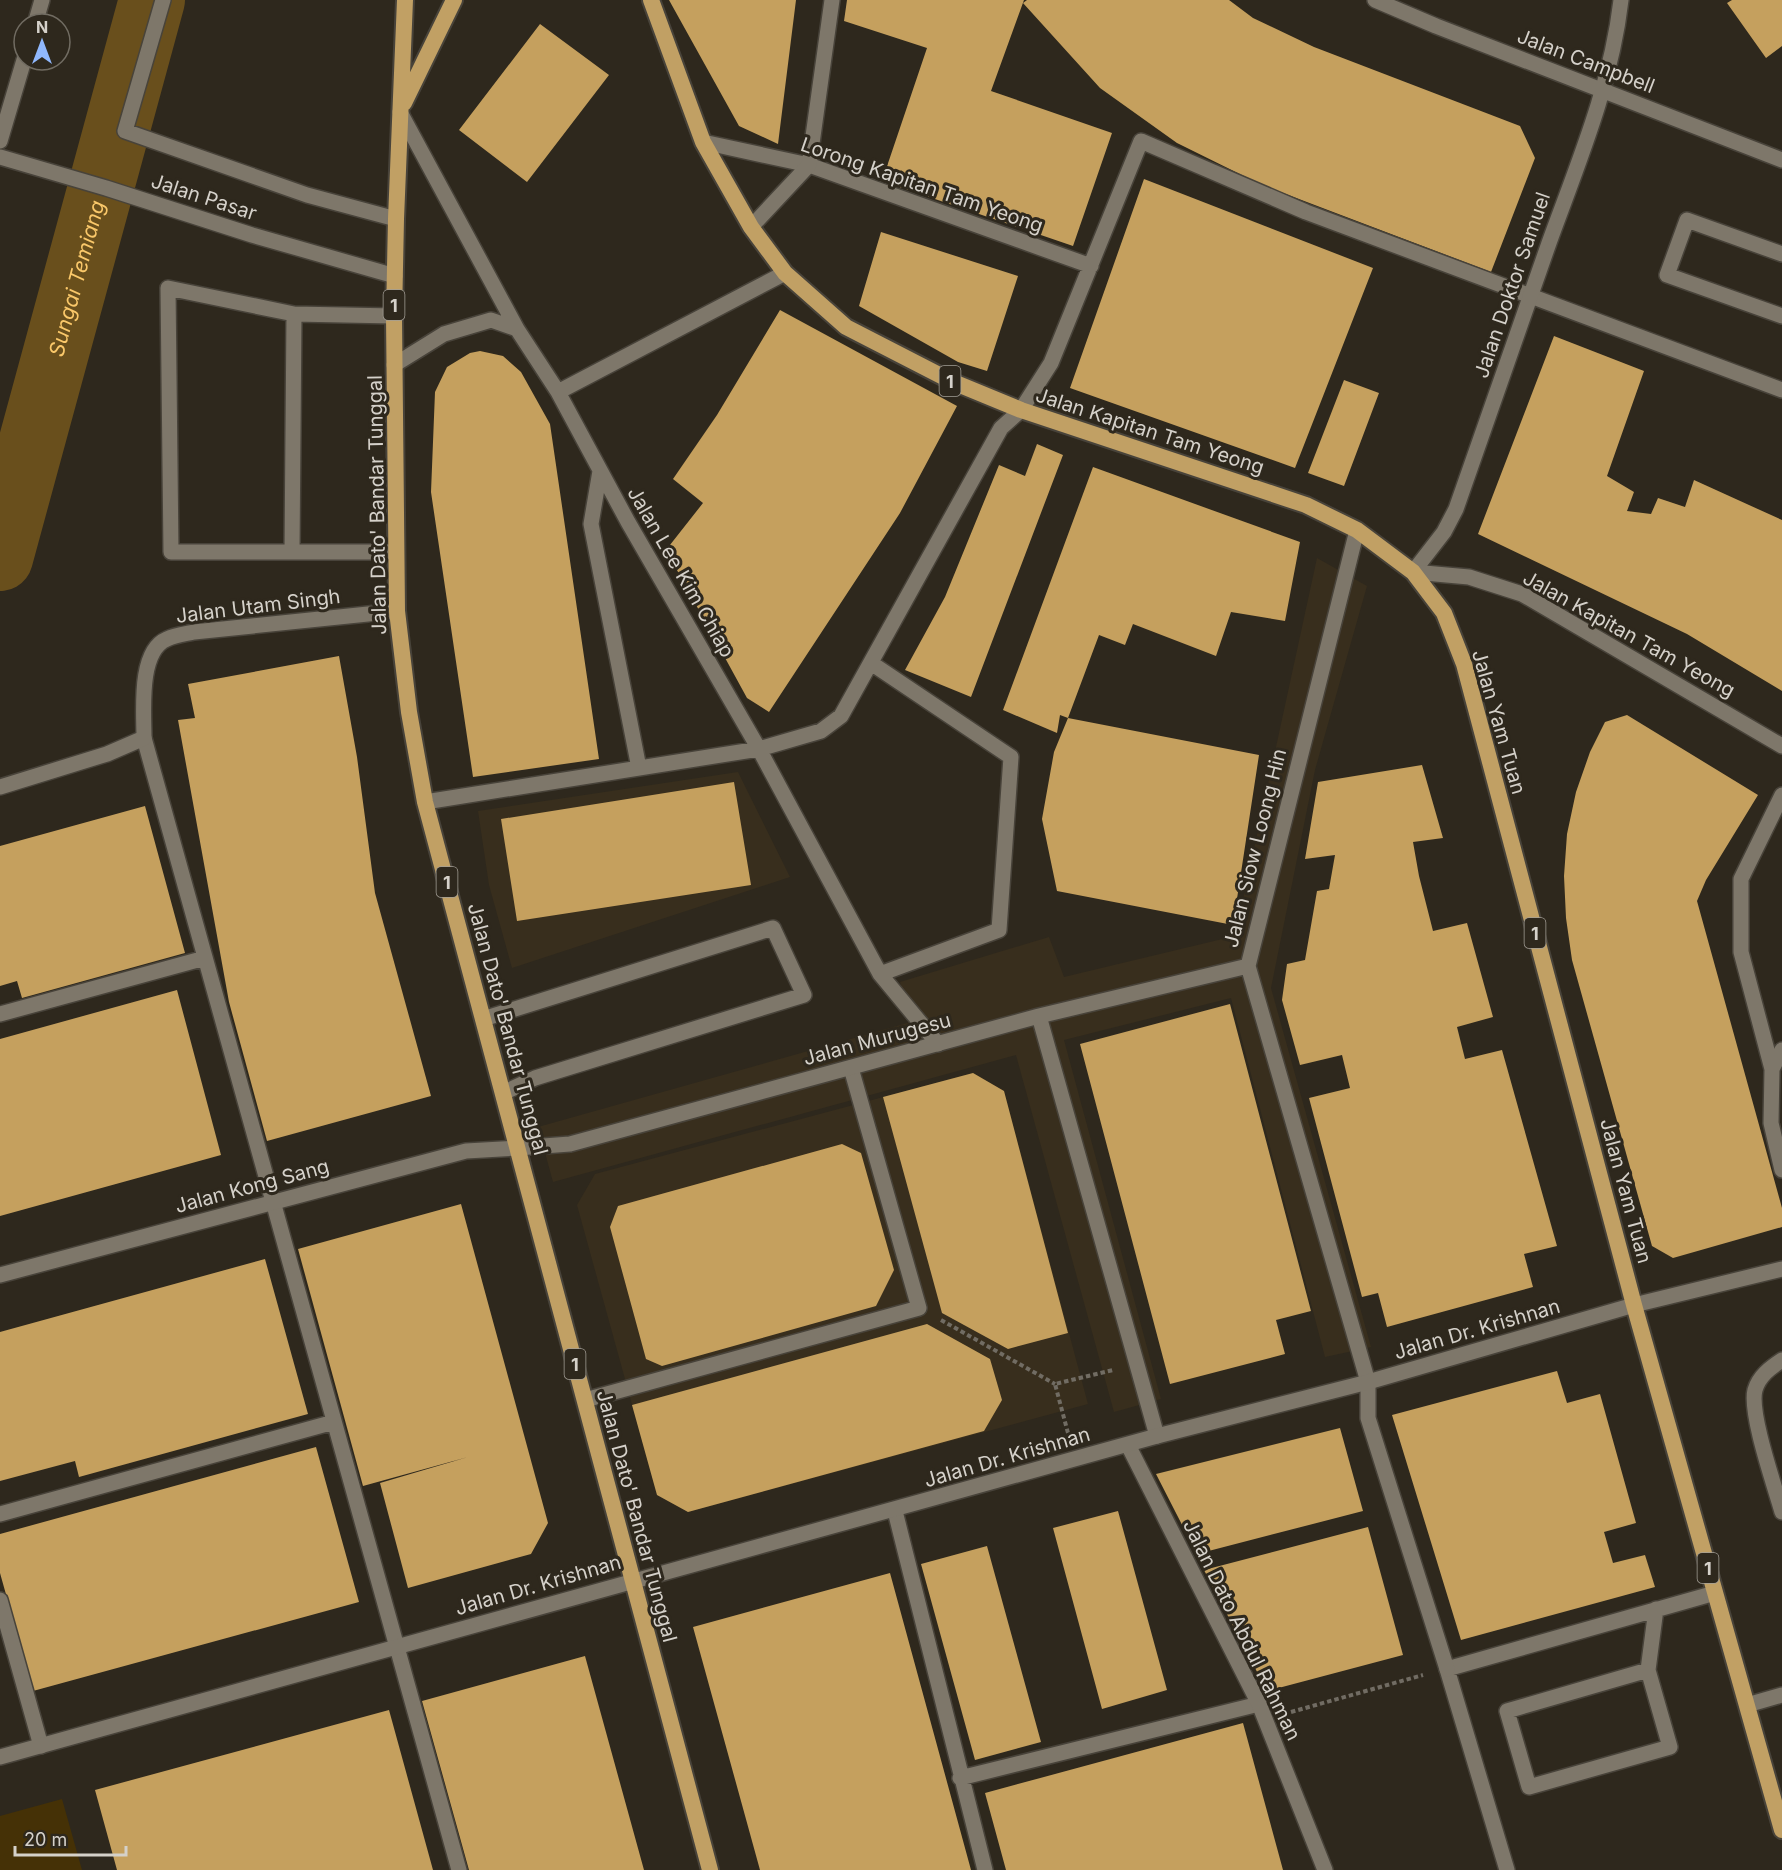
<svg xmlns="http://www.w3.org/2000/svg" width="1782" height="1870" font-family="Inter,sans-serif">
<rect width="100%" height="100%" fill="#2e281d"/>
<!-- built -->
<path fill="#382e1d" d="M1317,558L1367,586L1315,770L1271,988L1371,1347L1325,1357L1231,998L1064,1040L1161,1399L1114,1412L1016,1055L553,1182L538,1127L911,1022L900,982L1049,937L1064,977L1235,936Z
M738,772L790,877L512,968L489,885L478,811Z
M973,1073L1004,1091L1088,1404L688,1512L657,1495L577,1205L595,1174Z"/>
<!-- green -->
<path fill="#453106" d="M62,1799L82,1870H0V1816Z"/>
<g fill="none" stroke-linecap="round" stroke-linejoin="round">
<!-- river -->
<path stroke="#694f1c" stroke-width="66" id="s1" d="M0,558L152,0"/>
</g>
<!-- building -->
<path fill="#c5a05e" d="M669,0H796L778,144L739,126Z
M847,0H1024L991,91L1112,133L1073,246L882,181L927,48L844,21Z
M1027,0H1229L1253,18L1314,47L1520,126L1535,158L1491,272L1262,185L1177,143L1100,88L1023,3Z
M1732,0H1782V46L1766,58L1727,3Z
M540,24L609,75L527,182L459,130Z
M1144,179L1373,268L1295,468L1070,388Z
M881,232L1018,276L987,371L958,362L859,306Z
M780,310L957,406L900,513L769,712L747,698L666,550L703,503L673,479L717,415Z
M1554,336L1644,371L1607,476L1634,492L1627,511L1651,514L1658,498L1685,507L1694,480L1782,520V691L1687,634L1478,534Z
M480,351L503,356L521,372L550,424L599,759L473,777L431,492L435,392L447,367L470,353Z
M1344,380L1379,393L1344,486L1308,473Z
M1037,444L1063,455L971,697L905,670L945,597L999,465L1025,476Z
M1093,467L1300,542L1285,621L1231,612L1216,656L1133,624L1125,645L1099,635L1068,718L1060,715L1057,733L1003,710Z
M339,656L357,757L375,893L431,1096L267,1141L229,1002L178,720L195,718L188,684Z
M1627,715L1758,795L1706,880L1697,901L1782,1208V1227L1673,1258L1652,1246L1572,960L1566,918L1564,876L1567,834L1576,792L1590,752L1605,722Z
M1068,718L1259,755L1233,925L1057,891L1042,819L1054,752Z
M1422,765L1443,838L1413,842L1419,876L1433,931L1467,923L1493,1017L1457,1027L1465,1059L1502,1050L1557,1246L1524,1254L1533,1287L1387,1327L1378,1293L1362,1297L1309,1098L1350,1088L1342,1055L1300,1065L1282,1000L1287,964L1305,960L1317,891L1329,889L1335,855L1305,859L1318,782Z
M734,782L751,885L517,921L501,819Z
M145,806L185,953L22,998L17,981L0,986V846Z
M177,990L221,1155L0,1216V1039Z
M1230,1004L1311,1311L1276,1320L1285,1354L1170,1384L1080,1044Z
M973,1073L1004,1091L1068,1333L1008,1349L942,1313L883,1097Z
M842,1144L861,1153L894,1270L876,1306L662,1366L646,1359L610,1227L618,1206Z
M461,1204L548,1523L531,1554L408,1588L380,1483L468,1457L363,1486L298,1249Z
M265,1259L308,1414L79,1477L75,1461L0,1481V1332Z
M927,1324L990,1359L1002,1400L984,1431L688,1512L657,1495L632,1405Z
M1557,1371L1567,1403L1600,1394L1636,1523L1604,1532L1613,1563L1645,1555L1655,1587L1461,1640L1392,1415Z
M1340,1428L1363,1511L1197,1554L1156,1474Z
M316,1447L359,1602L33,1691L0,1573V1534Z
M1118,1511L1167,1690L1102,1709L1053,1528Z
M1368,1527L1403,1655L1267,1691L1204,1570Z
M987,1546L1041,1742L975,1760L921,1564Z
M890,1573L971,1870H760L693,1627Z
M585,1656L644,1870H469L422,1701Z
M389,1710L433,1870H117L95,1790Z
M1243,1723L1283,1870H1006L985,1793Z"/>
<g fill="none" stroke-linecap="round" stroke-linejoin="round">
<!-- service casing -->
<g stroke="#48433a" stroke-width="18">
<path id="service" d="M163,0L125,131L307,195L396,219
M35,24L42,0
M400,112L517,329L558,392L628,522L759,749L880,974L938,1044
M0,141L24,60
M703,142L809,165L1091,266
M1782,254L1687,220L1667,275L1782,316
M394,316L294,314L292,552H396
M394,365L444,334L491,320L517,329
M558,392L785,273
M600,471L591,524L639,768
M292,552H171L168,288L294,314
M871,663L1011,757L999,930L880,974
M144,738L459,1870
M425,802L759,749L821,731L841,716L1001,428L1021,410L1051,363L1141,141L1306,212L1782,390
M0,1014L205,958
M483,1019L773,928L804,995L535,1078L503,1093
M1782,1050L1772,1069L1771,1123L1782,1170
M1772,1069L1741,952V879L1782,795
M1782,1360C1770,1368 1759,1376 1755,1390C1749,1413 1775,1487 1782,1512
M585,1400L919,1308L851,1068
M895,1511L985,1870
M0,1514L334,1422
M0,1600L41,1746
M1648,1670L1507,1711L1529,1787L1670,1747L1648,1670L1656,1609
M960,1778L1259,1704
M1507,1870L1447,1669L1715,1593"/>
</g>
<!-- minor casing -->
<g stroke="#48433a" stroke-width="18">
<path id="minor" d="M1375,0L1436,26L1782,160
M751,227L809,165L832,0
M1357,530L1248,966L1368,1382V1418L1447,1669
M1413,572L1444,532L1456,509C1487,421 1517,332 1549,243C1578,163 1611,86 1621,0
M0,787L107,754L144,738C144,712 138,651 167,639C175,635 185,634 194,632L397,611
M1039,1016L1157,1436
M517,1148L570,1144L1039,1016L1248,966
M1128,1445L1259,1704L1325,1870
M1747,1705L1782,1695"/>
</g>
<!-- tertiary casing -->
<g stroke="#48433a" stroke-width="18">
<path id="tertiary" d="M0,157L106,188L252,235L395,276
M0,1275L466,1151L517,1148
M0,1757L1157,1436L1368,1382L1634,1305"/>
</g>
<!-- secondary casing -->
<g stroke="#48433a" stroke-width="18">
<path id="secondary" d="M1413,572L1469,577L1522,594L1782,746
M1634,1305L1782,1269"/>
</g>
<!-- trunk casing -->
<g stroke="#48433a" stroke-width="20">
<path id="trunk" d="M405,0L396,219L394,316L397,611L409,712L425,802L710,1870
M651,0L703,142L751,227L785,273L846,327L953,382L1021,410L1306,505L1357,530L1413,572L1444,613L1464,664L1634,1305L1782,1830
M404,103L454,0"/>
</g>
<!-- path -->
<path stroke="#716c63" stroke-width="4" stroke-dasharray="4.5 3" stroke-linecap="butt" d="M941,1320L1055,1384
M1068,1433L1055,1384L1113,1370
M1291,1712L1423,1675"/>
<!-- service -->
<use href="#service" stroke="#7e776a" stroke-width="15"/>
<!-- minor -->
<use href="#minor" stroke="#7e776a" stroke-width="15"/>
<!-- tertiary -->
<use href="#tertiary" stroke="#7e776a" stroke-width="15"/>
<!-- secondary -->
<use href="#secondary" stroke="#7e776a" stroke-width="15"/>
<!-- trunk -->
<use href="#trunk" stroke="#c1a064" stroke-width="16"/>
</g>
<g text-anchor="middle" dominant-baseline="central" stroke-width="6" stroke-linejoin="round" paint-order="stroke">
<!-- shield labels -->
<g fill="#2e281d" stroke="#a39e96" stroke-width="1.5">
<rect x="383.5" y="290" width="21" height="30" rx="4.5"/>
<rect x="939.5" y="366" width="21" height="30" rx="4.5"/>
<rect x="436.5" y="867" width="21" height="30" rx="4.5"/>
<rect x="1524.5" y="918" width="21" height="30" rx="4.5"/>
<rect x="564.5" y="1349" width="21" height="30" rx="4.5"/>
<rect x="1697.5" y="1553" width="21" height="30" rx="4.5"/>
</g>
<g font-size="18" font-weight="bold" fill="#d5d1ca">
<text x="394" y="305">1</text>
<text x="950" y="381">1</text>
<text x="447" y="882">1</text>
<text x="1535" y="933">1</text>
<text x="575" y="1364">1</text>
<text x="1708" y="1568">1</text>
</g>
<!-- street labels -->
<g font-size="20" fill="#d5d1ca" stroke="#2e281d">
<text transform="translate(1586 61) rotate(21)">Jalan Campbell</text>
<text transform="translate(922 185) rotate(19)">Lorong Kapitan Tam Yeong</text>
<text transform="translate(204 197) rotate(18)">Jalan Pasar</text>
<text transform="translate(1512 285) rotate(-71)">Jalan Doktor Samuel</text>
<text transform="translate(1150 431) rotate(18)">Jalan Kapitan Tam Yeong</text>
<text transform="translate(377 505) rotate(-91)">Jalan Dato' Bandar Tunggal</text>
<text transform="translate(681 572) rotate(60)">Jalan Lee Kim Chiap</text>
<text transform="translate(258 606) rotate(-7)">Jalan Utam Singh</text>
<text transform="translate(1629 634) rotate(29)">Jalan Kapitan Tam Yeong</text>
<text transform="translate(1499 722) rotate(74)">Jalan Yam Tuan</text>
<text transform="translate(1255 848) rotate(-76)">Jalan Siow Loong Hin</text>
<text transform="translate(508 1029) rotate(75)">Jalan Dato' Bandar Tunggal</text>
<text transform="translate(877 1039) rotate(-15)">Jalan Murugesu</text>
<text transform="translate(252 1186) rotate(-15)">Jalan Kong Sang</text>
<text transform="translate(1626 1191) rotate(75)">Jalan Yam Tuan</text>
<text transform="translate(1477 1329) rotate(-16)">Jalan Dr. Krishnan</text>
<text transform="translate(1007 1457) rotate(-16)">Jalan Dr. Krishnan</text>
<text transform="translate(637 1516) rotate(75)">Jalan Dato' Bandar Tunggal</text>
<text transform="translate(538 1585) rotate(-16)">Jalan Dr. Krishnan</text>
<text transform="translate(1242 1630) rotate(64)">Jalan Dato Abdul Rahman</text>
</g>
<!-- water labels -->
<g font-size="21" font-style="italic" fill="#fac86a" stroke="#2e281d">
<text stroke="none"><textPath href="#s1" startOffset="290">Sungai Temiang</textPath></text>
</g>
</g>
<!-- north arrow -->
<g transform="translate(42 42)"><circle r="28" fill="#2e281d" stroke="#716c62" stroke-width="1.5"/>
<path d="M0-4.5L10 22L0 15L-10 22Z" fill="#90b8fd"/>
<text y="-9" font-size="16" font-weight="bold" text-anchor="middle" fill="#d5d1ca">N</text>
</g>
<!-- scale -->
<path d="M15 1846v9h111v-9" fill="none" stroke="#d5d1ca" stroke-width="3"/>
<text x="24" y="1846" font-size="18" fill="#d5d1ca" stroke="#2e281d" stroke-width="4.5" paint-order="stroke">20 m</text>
</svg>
